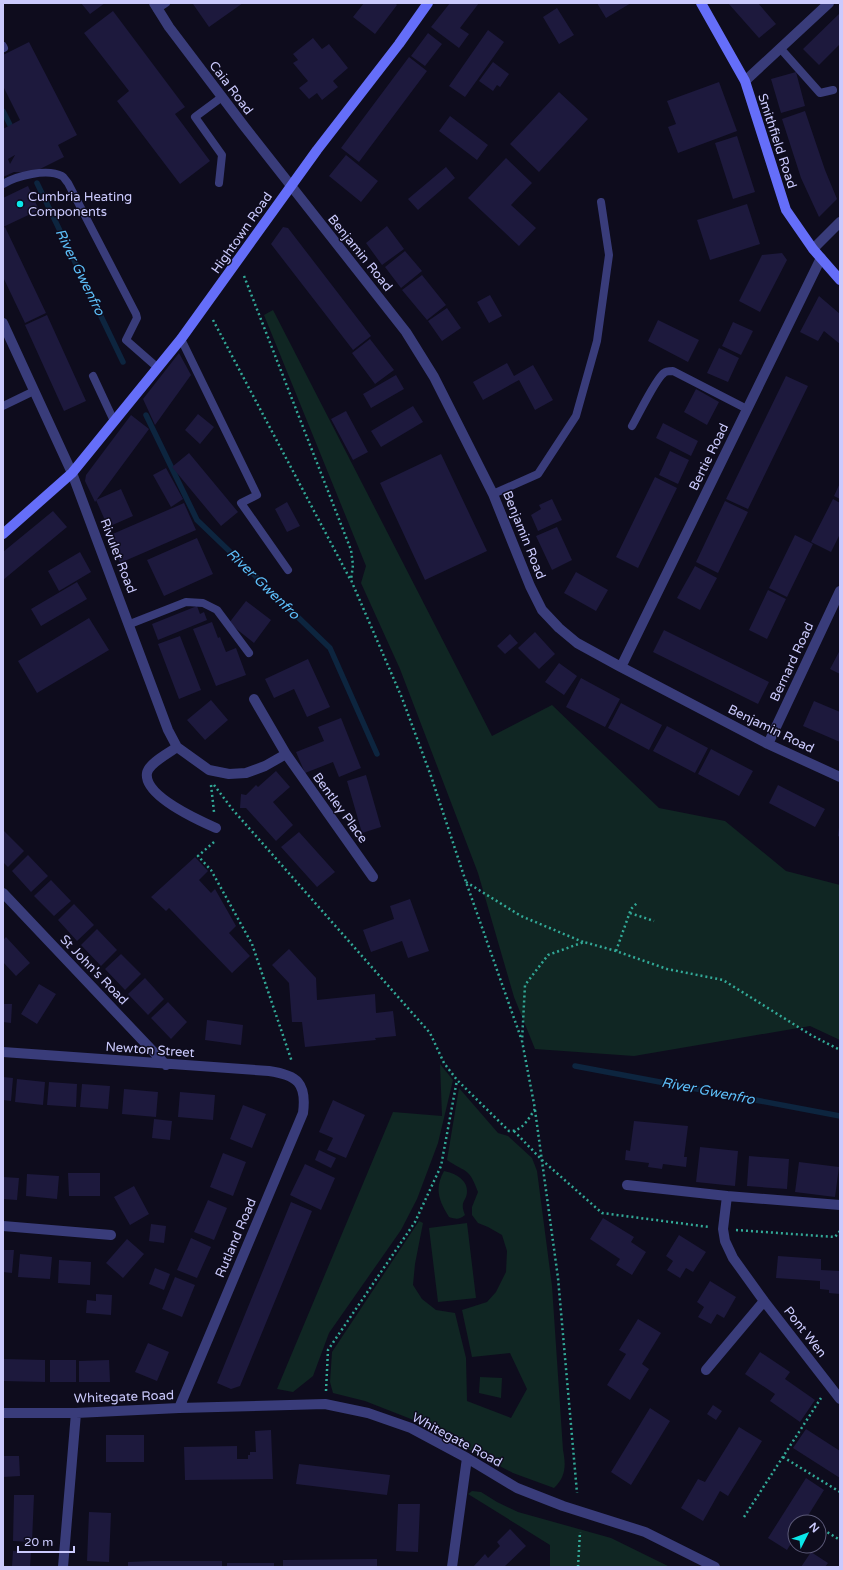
<svg xmlns="http://www.w3.org/2000/svg" width="843" height="1570" font-family="'Varela Round',sans-serif">
<rect width="100%" height="100%" fill="#0e0c1d"/>
<!-- green -->
<path fill="#102623" d="M273,310L492,736L552,705L659,808L725,821L786,871L840,885V1040L810,1026L634,1056L535,1049L514,997L478,873L400,669L361,583L366,566L264,315Z
M440,1064L453,1080L438,1143L417,1199L401,1230L329,1333L313,1376L293,1392L277,1389L393,1112L442,1116Z
M459,1088L498,1133L508,1136L532,1158L537,1171L552,1286L563,1450C566,1465 566,1477 554,1488L513,1473L411,1419L365,1401L333,1393L330,1382L332,1352L419,1221L423,1223L415,1264L413,1285L422,1299L436,1310L455,1313L466,1358L467,1401L511,1418L527,1389L510,1353L472,1357L462,1310L487,1302L496,1292L506,1272L507,1251L502,1235L488,1227L478,1223L472,1215V1207L478,1192C469,1167 466,1173 447,1160Z
M444,1171C454,1173 467,1179 467,1191C467,1202 459,1200 465,1215C459,1220 456,1219 449,1217C439,1201 434,1189 444,1171Z
M467,1223L476,1298L438,1302L429,1228Z
M480,1377L502,1378L501,1398L479,1393Z
M472,1491L481,1492L497,1502L518,1512L611,1538L670,1567H550V1545L468,1494Z"/>
<g fill="none" stroke-linecap="round" stroke-linejoin="round">
<!-- stream -->
<path stroke="#0d253f" stroke-width="5.5" d="M3,111L10,125
M37,183L123,362
M146,415L197,520L330,648L377,754
M575,1066L840,1116"/>
</g>
<!-- building -->
<path fill="#1d193d" fill-rule="evenodd" d="M81,3H105L90,14Z
M194,3H243L209,27L193,4Z
M364,3H395L397,5L375,34L353,17Z
M450,3H479L460,28L469,34L459,48L431,27Z
M597,3H631L606,18Z
M728,3H758L776,24L759,38Z
M557,8L574,35L559,44L543,17Z
M113,11L185,107L175,114L210,161L180,184L117,101L129,91L84,33Z
M840,13V44L819,65L803,49Z
M488,30L504,42L465,97L449,86Z
M428,33L442,44L425,66L411,56Z
M313,38L322,49L329,44L348,68L333,81L338,87L322,100L317,93L309,99L299,88L308,81L293,63L298,60L293,54Z
M29,42L77,135L58,145L64,157L32,173L14,172L3,177V129L20,120L3,86V55ZM15,155L10,164L8,159Z
M409,57L427,71L359,162L341,148Z
M493,62L509,74L500,87L497,85L493,91L479,81Z
M796,72L805,106L781,113L771,79Z
M719,82L737,131L678,153L668,127L676,124L667,101Z
M559,92L588,119L539,172L510,144Z
M805,111L825,170L837,199L819,217L801,178L782,119Z
M450,116L488,145L477,160L439,131Z
M737,136L755,192L733,199L715,143Z
M346,155L378,181L361,202L329,176Z
M506,158L532,183L511,205L536,228L519,246L468,198Z
M446,167L455,178L418,210L408,199Z
M28,186L39,210L3,227V198Z
M747,204L760,244L710,260L697,220Z
M387,226L404,249L382,265L366,243Z
M5,227L46,313L25,323L3,277V228Z
M283,227L288,228L371,336L353,350L271,244Z
M405,251L422,271L401,288L385,267Z
M782,253L787,260L760,312L739,301L762,255Z
M422,275L446,305L427,320L402,290Z
M490,295L502,316L489,323L477,302Z
M819,296L840,314V344L824,331L818,341L800,332Z
M447,308L461,328L442,341L428,321Z
M47,315L86,401L64,411L25,325Z
M658,320L699,340L688,362L648,341Z
M733,322L753,331L741,355L722,346Z
M370,339L394,370L375,384L352,353Z
M719,348L739,358L728,382L707,373Z
M179,353L191,375L155,425L143,399Z
M507,363L514,376L533,365L553,400L535,410L519,380L483,400L473,382Z
M396,375L404,389L371,408L363,394Z
M786,376L808,386L748,509L726,499Z
M696,389L719,402L707,425L684,412Z
M413,406L423,422L381,447L371,431Z
M346,411L368,452L353,460L331,419Z
M198,414L214,427L200,444L185,430Z
M131,415L149,429L95,502L85,481L86,475Z
M663,423L698,441L691,456L656,438Z
M670,451L689,460L678,484L659,475Z
M189,453L238,512L221,526L172,467Z
M441,454L487,551L425,580L380,483Z
M166,468L183,499L171,507L153,475Z
M655,477L677,488L638,568L616,557Z
M840,483V499L834,496Z
M121,489L133,516L108,527L96,500Z
M552,499L562,520L538,531L531,515L541,509L539,505Z
M833,499L840,503V534L831,552L811,542Z
M725,501L748,512L718,573L696,562Z
M287,502L300,526L287,532L275,509Z
M184,503L196,530L120,563L108,536Z
M53,511L67,527L3,580V552Z
M557,527L572,560L552,570L536,536Z
M795,535L813,544L787,597L769,588Z
M197,538L213,574L164,596L147,560Z
M80,552L91,572L59,591L48,571Z
M695,566L717,578L700,610L677,598Z
M576,572L608,590L596,611L564,593Z
M77,582L87,599L41,626L31,609Z
M768,590L786,599L767,639L749,630Z
M246,601L271,620L254,643L229,623Z
M197,606L200,614L204,612L207,620L158,640L152,624Z
M89,618L109,650L37,693L18,661Z
M212,622L218,638L220,637L226,652L236,648L246,675L216,686L193,629Z
M664,630L769,682L758,704L653,652Z
M535,632L555,654L539,669L518,648Z
M510,634L518,643L505,654L497,646Z
M180,636L201,690L179,699L158,644Z
M840,650V674L830,669Z
M308,659L330,707L307,717L294,689L274,698L265,679Z
M559,663L577,676L564,695L545,682Z
M581,678L620,699L605,727L566,707Z
M211,700L228,720L205,740L187,720Z
M814,701L840,712V742L803,726Z
M621,703L662,725L649,750L608,728Z
M341,718L361,768L339,777L333,762L305,773L296,752L324,741L318,727Z
M667,726L708,748L695,773L653,751Z
M711,749L753,771L739,796L698,774Z
M276,771L290,787L273,802L293,825L276,841L246,808H240L241,794L246,795L256,785L258,787Z
M366,775L381,827L362,833L347,781Z
M778,785L825,809L815,827L769,803Z
M839,827H840V837L838,836Z
M4,831L24,851L8,867L3,862V832Z
M299,832L335,872L317,887L281,847Z
M28,855L48,876L31,892L12,871Z
M195,857L208,871L199,880L211,893L215,889L236,926L229,933L250,956L232,973L169,908L166,911L151,897Z
M51,880L71,901L54,916L34,896Z
M410,899L429,951L408,958L402,941L371,952L363,930L394,919L390,906Z
M74,904L94,925L77,941L58,920Z
M97,929L117,950L101,966L81,945Z
M6,937L30,963L16,976L3,962V940Z
M289,949L316,978L317,1000L375,994L376,1013L393,1011L396,1036L375,1038L376,1040L305,1047L302,1022H292L289,983L272,965Z
M121,954L141,974L125,990L105,969Z
M145,978L164,999L148,1015L128,994Z
M39,984L56,994L37,1024L21,1014Z
M168,1002L187,1022L171,1039L151,1018Z
M3,1004H12L11,1023L3,1022Z
M207,1020L243,1025L241,1045L205,1040Z
M3,1077L13,1078L11,1101L3,1100Z
M17,1079L45,1082L43,1105L15,1102Z
M49,1082L77,1084L76,1107L47,1105Z
M82,1084L110,1086L108,1109L80,1107Z
M124,1089L158,1092L156,1117L122,1114Z
M180,1092L215,1095L213,1120L178,1117Z
M333,1100L365,1115L346,1158L327,1150L333,1138L319,1132Z
M243,1105L266,1114L252,1148L230,1139Z
M154,1119L172,1121L170,1140L152,1138Z
M634,1121L688,1126L684,1157H687L686,1167L663,1164L662,1169L648,1167L649,1163L625,1160L626,1150L630,1151Z
M700,1147L738,1151L735,1186L696,1182Z
M319,1150L336,1158L331,1168L315,1160Z
M223,1153L246,1162L233,1196L210,1187Z
M749,1156L789,1159L787,1189L747,1186Z
M799,1162L839,1167L835,1197L795,1192Z
M305,1164L335,1178L321,1210L290,1195Z
M68,1173H100V1196H69Z
M27,1174L59,1176L57,1199L26,1196Z
M3,1177L19,1178L17,1200L3,1199Z
M134,1186L149,1214L130,1225L114,1197Z
M208,1200L227,1208L214,1240L194,1232Z
M291,1202L312,1211L240,1386L231,1389L217,1383Z
M603,1218L634,1237L631,1242L646,1252L632,1275L616,1265L620,1259L590,1239Z
M151,1224L166,1226L164,1243L149,1241Z
M679,1235L706,1252L693,1272L686,1268L680,1278L667,1270L673,1261L666,1256Z
M191,1238L211,1247L197,1278L177,1270Z
M127,1239L144,1254L123,1278L106,1263Z
M3,1250H14L12,1273L3,1272Z
M20,1254L52,1257L50,1279L18,1277Z
M778,1256L821,1259V1270L840,1271V1294L829,1293V1290L820,1289V1281L776,1278Z
M59,1260L91,1262L90,1285L58,1283Z
M155,1268L170,1274L164,1290L149,1284Z
M175,1277L195,1285L182,1317L162,1309Z
M710,1281L736,1297L724,1318L717,1314L711,1324L698,1317L704,1307L697,1302Z
M96,1294L112,1295L111,1315L86,1313L87,1300L96,1301Z
M638,1319L661,1333L642,1364L649,1369L630,1400L607,1385L626,1354L619,1350Z
M148,1343L169,1352L157,1381L135,1372Z
M760,1352L790,1372L785,1379L815,1400L800,1422L770,1401L775,1394L745,1374Z
M3,1359L45,1360V1382L3,1381Z
M50,1360H76V1382H50Z
M109,1360L110,1382H79V1361Z
M713,1405L722,1411L716,1420L707,1414Z
M650,1408L670,1421L631,1485L611,1472Z
M739,1427L762,1441L728,1496L720,1491L703,1521L681,1508L698,1479L705,1482Z
M806,1429L840,1451V1478L793,1448Z
M271,1430L273,1479L185,1480L184,1447L237,1446V1459H248V1455H250V1452H256L255,1431Z
M106,1435H144V1462H106Z
M3,1456H19L20,1476L3,1477Z
M299,1464L390,1475L387,1495L296,1484Z
M806,1478L824,1490L804,1522H795V1537L787,1550L768,1538Z
M14,1495H34L32,1542L13,1541Z
M398,1504H420L418,1552L396,1551Z
M89,1512L111,1513L109,1562L87,1561Z
M510,1529L526,1546L504,1567H473L485,1554L488,1558L500,1546L497,1542Z
M13,1551L31,1552L30,1567H12Z
M811,1552L828,1563L825,1567H801Z
M377,1559V1567H283V1560Z
M152,1561H222V1567H128V1562Z
M227,1563H274V1567H227Z"/>
<g fill="none" stroke-linecap="round" stroke-linejoin="round">
<!-- path -->
<path stroke="#32a997" stroke-width="2.5" stroke-dasharray="2 3" stroke-linecap="butt" d="M244,276L351,550L353,565L351,580L402,698L431,776L466,882L521,1038
M213,320L350,579
M211,785L214,812
M214,785L233,810L430,1033L444,1063L457,1080L509,1131C522,1132 529,1118 535,1109L522,1041L525,985L548,955L584,942L616,951L667,969L723,980L811,1035L840,1050
M214,842L198,856L211,870L252,944L292,1062
M466,882L521,916L583,942
M630,913L654,921
M616,951L631,909L638,902
M535,1110L558,1278L577,1493
M514,1131L542,1160L602,1213L709,1227
M736,1230L835,1237L840,1231
M326,1391L328,1350L415,1222L441,1166L457,1080
M783,1457L840,1492
M744,1517L821,1398
M819,1527L840,1540
M578,1567L580,1532"/>
<!-- lane -->
<path stroke="#393c7a" stroke-width="8" d="M157,9L166,3
M3,46L4,48
M780,48L820,93L833,90
M219,183L222,155L195,117L222,97
M3,184C16,176 47,168 62,176C64,177 66,181 68,183L136,314L137,318L126,340L158,368
M181,339L257,495L241,503L288,570
M93,376L114,421
M3,406L34,391
M632,426C638,416 656,378 664,373C666,371 669,371 673,371L747,409
M493,494L538,474L576,416L597,341L609,255L601,202
M130,624L186,602L203,603L217,610L249,653"/>
<!-- street -->
<path stroke="#393c7a" stroke-width="10" d="M154,3L169,27L244,126L406,332L434,377L493,494L530,586L542,610L559,628L577,643L619,666L768,744L840,777
M745,81L829,3
M813,249L840,222
M3,323L72,473L168,730L177,747L209,770L229,774L246,773L265,766L286,754L373,877
M621,667L821,258
M254,699L286,754
M768,744L840,591
M177,747C169,753 149,763 147,773C143,796 200,821 216,828
M3,893L166,1065
M3,1052L269,1071C297,1075 307,1083 303,1113L179,1408
M627,1185L727,1196
M840,1205L727,1196L723,1229L725,1241L733,1258L764,1301L840,1399
M3,1226L111,1235
M706,1370L764,1301
M3,1413H76L179,1408L325,1404L368,1413L411,1428L467,1458L517,1488L563,1506L645,1532L715,1567
M63,1567L76,1413
M452,1567L467,1458"/>
<!-- secondary -->
<path stroke="#656ef9" stroke-width="10" d="M701,3L745,81L786,210L813,249L840,280
M3,534L72,473L181,339L317,150L399,44L428,3"/>
</g>
<!-- markers -->
<circle fill="#0ae7e9" stroke="#0e0c1d" stroke-width="1.5" cx="20" cy="204" r="4"/>
<g text-anchor="middle" dominant-baseline="central" stroke-width="3" stroke-linejoin="round" paint-order="stroke">
<!-- street labels -->
<g font-size="13" fill="#cbcafd" stroke="#0e0c1d">
<text transform="translate(231 88) rotate(53)">Caia Road</text>
<text transform="translate(777 141) rotate(72)">Smithfield Road</text>
<text transform="translate(242 233) rotate(-55)">Hightown Road</text>
<text transform="translate(360 253) rotate(51)">Benjamin Road</text>
<text transform="translate(709 457) rotate(-64)">Bertie Road</text>
<text transform="translate(524 535) rotate(68)">Benjamin Road</text>
<text transform="translate(118 556) rotate(69)">Rivulet Road</text>
<text transform="translate(792 662) rotate(-65)">Bernard Road</text>
<text transform="translate(771 729) rotate(26)">Benjamin Road</text>
<text transform="translate(340 808) rotate(54)">Bentley Place</text>
<text transform="translate(94 970) rotate(46)">St John's Road</text>
<text transform="translate(150 1050) rotate(4)">Newton Street</text>
<text transform="translate(236 1238) rotate(-67)">Rutland Road</text>
<text transform="translate(805 1332) rotate(52)">Pont Wen</text>
<text transform="translate(124 1397) rotate(-2)">Whitegate Road</text>
<text transform="translate(457 1440) rotate(28)">Whitegate Road</text>
</g>
<!-- poi labels -->
<g font-size="13" fill="#cbcafd" stroke="#0e0c1d" text-anchor="start">
<text x="28" y="197">Cumbria Heating<tspan x="28" dy="15">Components</tspan></text>
</g>
<!-- water labels -->
<g font-size="14" font-style="italic" fill="#5cbef8" stroke="#0e0c1d">
<text transform="translate(80 272) rotate(64)">River Gwenfro</text>
<text transform="translate(263 584) rotate(44)">River Gwenfro</text>
<text transform="translate(708 1091) rotate(11)">River Gwenfro</text>
</g>
</g>
<!-- border -->
<rect width="843" height="1570" fill="none" stroke="#cbcafd" stroke-width="8"/>
<!-- north arrow -->
<g transform="translate(807 1534) rotate(48)"><circle r="19" fill="#0e0c1d" stroke="#5a5877"/>
<path d="M0-3L7 15L0 10L-7 15Z" fill="#0ae7e9"/>
<text y="-6" font-size="11" font-weight="bold" text-anchor="middle" fill="#cbcafd">N</text>
</g>
<!-- scale -->
<path d="M18 1546v6h56v-6" fill="none" stroke="#cbcafd" stroke-width="2"/>
<text x="24" y="1546" font-size="12" fill="#cbcafd" stroke="#0e0c1d" stroke-width="3" paint-order="stroke">20 m</text>
</svg>
